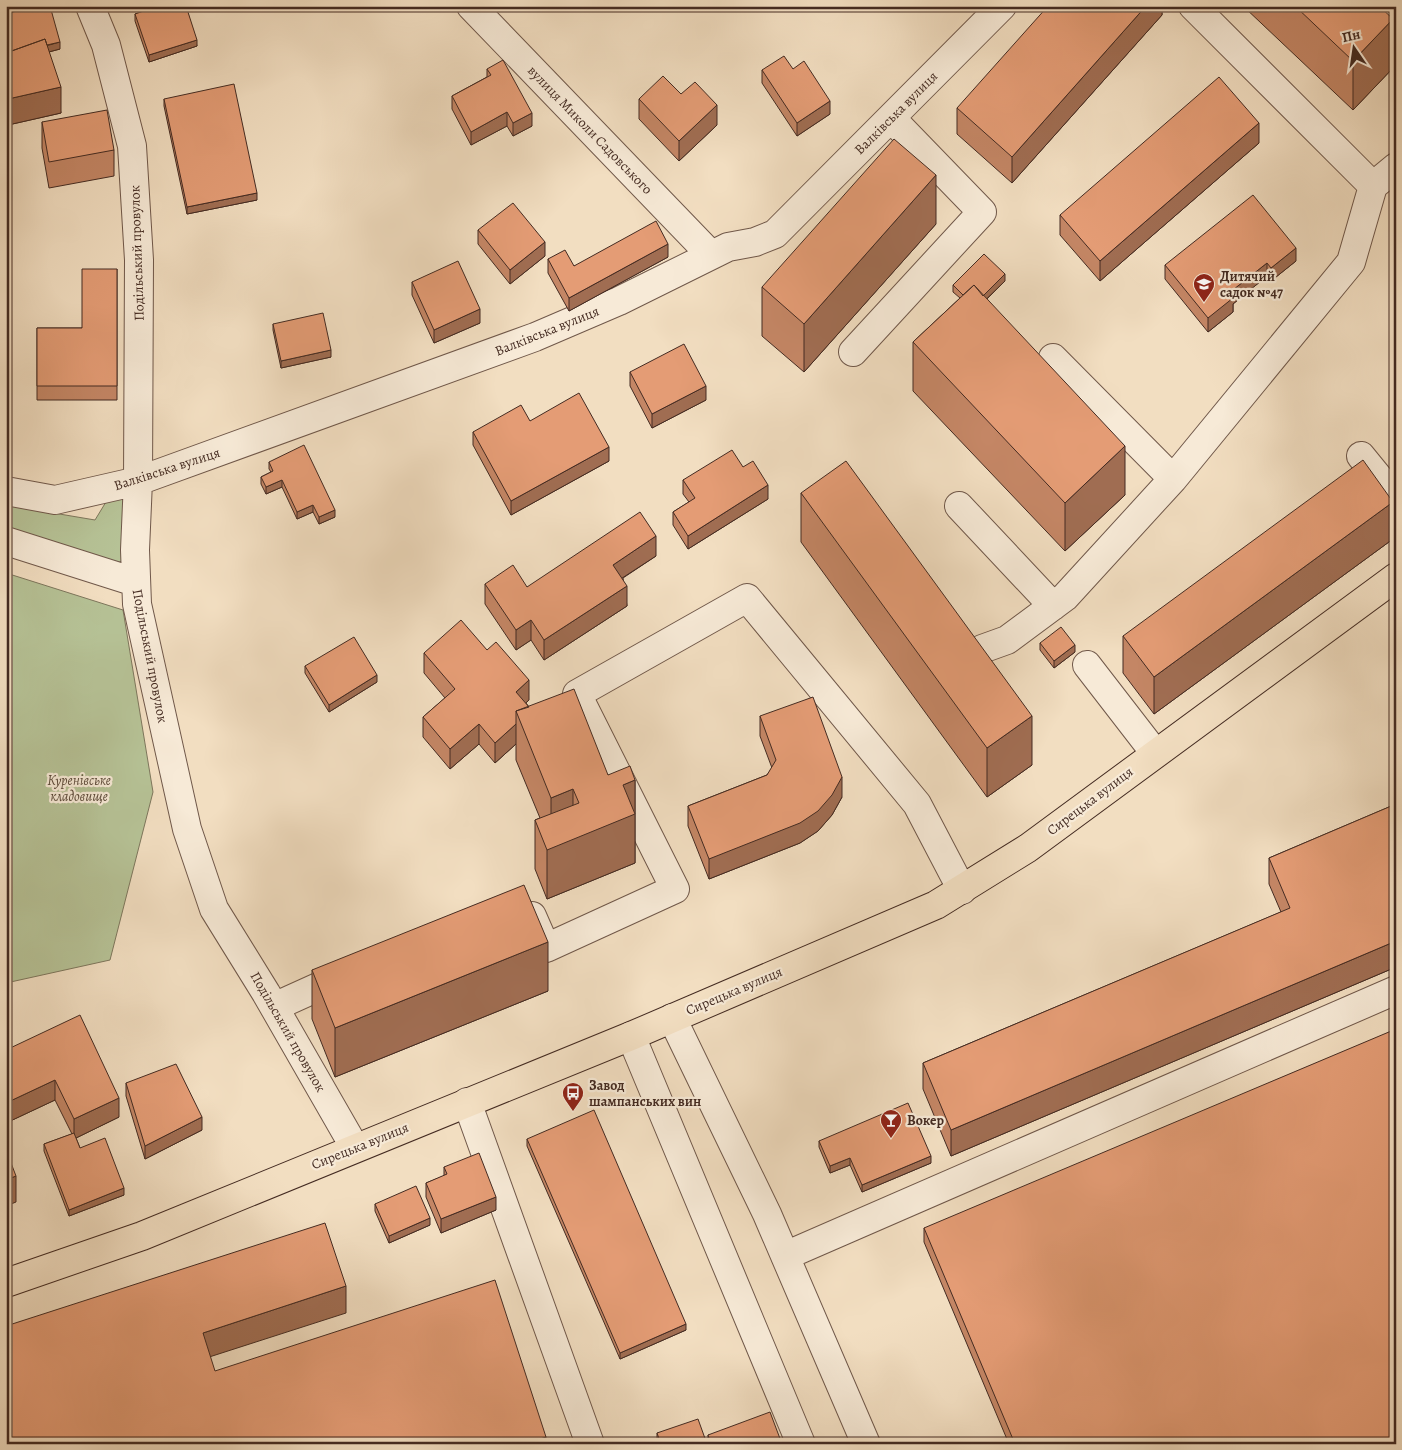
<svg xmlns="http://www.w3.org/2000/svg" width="1402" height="1450" font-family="Alegreya,serif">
<rect width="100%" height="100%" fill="#f2dec1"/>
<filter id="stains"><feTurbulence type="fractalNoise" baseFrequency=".004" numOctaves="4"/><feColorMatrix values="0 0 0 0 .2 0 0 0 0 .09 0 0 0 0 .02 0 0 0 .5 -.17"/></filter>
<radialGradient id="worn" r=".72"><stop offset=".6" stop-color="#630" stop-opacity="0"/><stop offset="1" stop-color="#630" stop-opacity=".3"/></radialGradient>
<!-- green -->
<path fill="#b6c296" stroke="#7d765c" d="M109,497H123L133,506L127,558L114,565L6,531V505L95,520Z
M6,573L123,610L153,792L110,960L6,983Z"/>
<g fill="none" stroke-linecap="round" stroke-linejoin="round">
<!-- minor casing -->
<g stroke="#70584a" stroke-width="30">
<path id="minor" d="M90,6L106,45L132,146L139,260L138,481L135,550L137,604L187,829L214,909L266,993L355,1148
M471,6L710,254
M1193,6L1373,186
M853,352L982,212L891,118
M1053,358L1173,479
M1361,456L1396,499
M6,491L55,500L138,481L535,337L619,301L728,247L755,242L775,234L1002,6
M959,506L1053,606
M6,541L135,582
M982,649L1007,640L1065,597L1173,479L1351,262L1373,186L1396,167
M1087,665L1155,753
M532,916L546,948L675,889L577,694L747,598L917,804L962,890
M274,1007L347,974
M672,1018L767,1214L866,1444
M631,1036L801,1444
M467,1102L590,1444
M785,1256L1396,990"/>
</g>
<!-- major casing -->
<g stroke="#442b22" stroke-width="30">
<path id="major" d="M6,1283L142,1236L631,1036L936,905L1028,848L1396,577"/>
</g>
<!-- minor -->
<use href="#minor" stroke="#f7ead7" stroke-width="28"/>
<!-- major -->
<use href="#major" stroke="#f2dec1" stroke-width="28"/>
</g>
<!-- wall -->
<path fill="#c48665" stroke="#442b22" d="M156,6H186L197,46L149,62L135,21V14L156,7Z
M1162,6V15L1012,183L957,134V108Z
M1243,6H1379L1393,68L1353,110Z
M6,14L60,49L49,52L61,113L8,125L6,117Z
M487,69L532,126L513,136L507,126L471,145L452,109V96L487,77Z
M793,69L830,114L797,136L762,83V70Z
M681,94L717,125L679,161L639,119V99Z
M164,99L257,200L187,214L164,106Z
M42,122L114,150V176L49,188L42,148Z
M1259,143L1100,281L1060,235V215Z
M936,224L804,372L762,336V287Z
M478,230L545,256L510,284L478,244Z
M668,257L569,311L548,273V259L574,266Z
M1296,261L1271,281L1267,276L1233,304V312L1208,332L1165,279V265Z
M117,269V400H37V328H82Z
M1005,281L987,299L1125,495L1065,551L913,391V342L960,298L953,292V285Z
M412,282L480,323L434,343L412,295Z
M273,324L331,357L281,368L273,330Z
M630,372L706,400L652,428L630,386Z
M530,421L609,461L511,515L473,445V432Z
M269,462L335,517L319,524L313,512L297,519L282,487L266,494L261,484V477L271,472L269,469Z
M743,467L768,499L688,549L673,525V512L689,502L683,494V480Z
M801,493L1032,765L987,797L801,542Z
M1393,539L1154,714L1123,673V636Z
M656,556L623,578L627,606L544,660L531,640L516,650L485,604V584L527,587Z
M1040,643L1075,652L1054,668L1040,650Z
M424,653L529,700L526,703L529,707L608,775L635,780V863L547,899L535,869V820L540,818L516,760V744L495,763L479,744L450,769L423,737V717L445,698L424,673Z
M305,666L377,682L329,712L305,673Z
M760,716L842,797L832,815L818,831L800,843L709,879L688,826V806L767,775L772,768L760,736Z
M1396,804V967L951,1156L923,1089V1063L1281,912L1269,884V858Z
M312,970L548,991L335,1077L312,1019Z
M6,1050L119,1117L76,1138L80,1148L124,1195L69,1216L44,1151V1144L72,1134L55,1100L6,1123Z
M126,1083L202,1130L145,1159L126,1096Z
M527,1139L686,1330L620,1359L527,1146Z
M819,1141L931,1163L862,1192L850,1165L830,1173L819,1147Z
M444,1167L496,1210L441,1233L426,1197V1183L444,1176Z
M375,1204L430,1225L389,1243L375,1211Z
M924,1228L1396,1444H1009L924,1242Z
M657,1433L707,1444H657Z
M708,1435L782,1444H708Z"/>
<!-- shaded-wall -->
<path fill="#a06d52" stroke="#442b22" d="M1146,6H1162V15L1012,183V157Z
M1393,19V68L1353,110V61Z
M197,40V46L149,62V55Z
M60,42V49L6,63V57Z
M61,87V113L8,125V99Z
M830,101V114L797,136V123Z
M717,105V125L679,161V141Z
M507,112V126L471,145V132Z
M532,113V126L513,136V123Z
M1259,123V143L1100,281V261Z
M936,175V224L804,372V324Z
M257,193V200L187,214V207Z
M545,242V256L510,284V270Z
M668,244V257L569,311V298Z
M1296,248V261L1271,281V268Z
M1267,263V276L1233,304V312L1208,332V318L1229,293Z
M1005,274V281L973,312V306Z
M480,309V323L434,343V330Z
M331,350V357L281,368V361Z
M706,386V400L652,428V414Z
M1125,446V495L1065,551V503Z
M609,447V461L511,515V501Z
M282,480V487L266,494V487Z
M768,485V499L688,549V536Z
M1393,502V539L1154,714V677Z
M313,505V512L297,519V512Z
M335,510V517L319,524V517Z
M656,536V556L613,584V565Z
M627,586V606L544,660V640Z
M531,620V640L516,650V630Z
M1075,645V652L1054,668V661Z
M377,675V682L329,712V705Z
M529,680V700L516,712V692Z
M1032,716V765L987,797V748Z
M479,724V744L450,769V749Z
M516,724V744L495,763V743Z
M842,777V797L832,815L818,831L800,843L709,879V859Z
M635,780V863L547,899V850L623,785Z
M573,789V838L551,847V798Z
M1396,941V967L951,1156V1130Z
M548,942V991L335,1077V1028Z
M55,1080V1100L6,1123V1103Z
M119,1098V1117L74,1139V1119Z
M202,1117V1130L145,1159V1146Z
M931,1156V1163L862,1192V1185Z
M850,1158V1165L830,1173V1166Z
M16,1176V1202L6,1206V1180Z
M124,1188V1195L69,1216V1210Z
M496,1197V1210L441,1233V1219Z
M430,1218V1225L389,1243V1236Z
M346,1286V1313L203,1359V1333Z
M686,1324V1330L620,1359V1353Z
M546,1437V1444H526Z"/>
<!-- building -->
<path fill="#e49c75" stroke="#442b22" d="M34,6H50L60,42L47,45L45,39L6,53V14Z
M158,6H186L197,40L149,55L135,14Z
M1048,6H1146L1012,157L957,108Z
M1295,6H1379L1393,19L1353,61Z
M45,39L61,87L8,99L6,91V53Z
M784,56L793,69L804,61L830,101L797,123L762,70Z
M503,60L532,113L513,123L507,112L471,132L452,96L491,75L487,69Z
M663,76L681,94L695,82L717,105L679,141L639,99Z
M1219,77L1259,123L1100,261L1060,215Z
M234,84L257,193L187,207L164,99Z
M107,110L114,150L49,162L42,122Z
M894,139L936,175L804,324L762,287Z
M1253,195L1296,248L1271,268L1267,263L1229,293L1233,298L1208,318L1165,265Z
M513,203L545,242L510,270L478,230Z
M656,221L668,244L569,298L548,259L565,250L574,266Z
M984,254L1005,274L983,296L974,285L963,295L953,285Z
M458,261L480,309L434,330L412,282Z
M82,269H117V386H37V328H82Z
M974,285L1125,446L1065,503L913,342Z
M323,313L331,350L281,361L273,324Z
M684,344L706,386L652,414L630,372Z
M579,393L609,447L511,501L473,432L521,405L530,421Z
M304,445L335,510L319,517L313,505L297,512L282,480L266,487L261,477L273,471L269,462Z
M732,450L743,467L753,461L768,485L688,536L673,512L695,498L683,480Z
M1363,460L1393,502L1154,677L1123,636Z
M846,461L1032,716L987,748L801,493Z
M640,512L656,536L613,565L627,586L544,640L531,620L516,630L485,584L513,565L527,587Z
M461,620L487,650L496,642L529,680L516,692L529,707L516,711V724L495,743L479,724L450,749L423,717L455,689L424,653Z
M1061,627L1075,645L1054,661L1040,643Z
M354,637L377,675L329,705L305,666Z
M574,689L608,775L630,766L635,780L623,785L635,814L547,850L535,820L579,803L573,789L551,798L516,711Z
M813,697L842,777L832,795L818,811L800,823L709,859L688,806L767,775L776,760L760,716Z
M1396,804V941L951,1130L923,1063L1290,908L1269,858Z
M524,885L548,942L335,1028L312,970Z
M80,1015L119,1098L74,1119L55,1080L6,1103V1050Z
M1396,1029V1444H1015L924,1228Z
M176,1064L202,1117L145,1146L126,1083Z
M908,1103L931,1156L862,1185L850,1158L830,1166L819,1141Z
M594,1110L686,1324L620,1353L527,1139Z
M74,1133L80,1148L105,1138L124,1188L69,1210L44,1144Z
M6,1150L16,1176L6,1180Z
M479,1153L496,1197L441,1219L426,1183L447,1174L444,1167Z
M416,1186L430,1218L389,1236L375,1204Z
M325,1223L346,1286L203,1333L215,1371L495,1280L546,1437L526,1444H6V1326Z
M770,1412L782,1444H711L708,1435Z
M698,1419L707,1444H661L657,1433Z"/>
<!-- icons -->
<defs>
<g id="school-pin" transform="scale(1.125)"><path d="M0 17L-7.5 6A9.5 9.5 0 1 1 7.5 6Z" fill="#8f2418" stroke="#f7ead7"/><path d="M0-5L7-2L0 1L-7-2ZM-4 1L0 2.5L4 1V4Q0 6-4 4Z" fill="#fff"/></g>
<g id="bus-pin" transform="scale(1.125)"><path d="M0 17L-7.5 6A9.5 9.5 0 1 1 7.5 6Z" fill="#8f2418" stroke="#f7ead7"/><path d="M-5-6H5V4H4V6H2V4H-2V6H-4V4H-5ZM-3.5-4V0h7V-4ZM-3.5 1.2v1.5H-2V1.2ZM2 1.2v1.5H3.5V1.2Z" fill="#fff"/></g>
<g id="bar-pin" transform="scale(1.125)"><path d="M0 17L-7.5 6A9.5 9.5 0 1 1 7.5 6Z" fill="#8f2418" stroke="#f7ead7"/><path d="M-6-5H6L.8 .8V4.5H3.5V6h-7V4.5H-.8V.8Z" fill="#fff"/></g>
</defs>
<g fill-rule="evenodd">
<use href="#school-pin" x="1204" y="284"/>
<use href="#bus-pin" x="573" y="1093"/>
<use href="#bar-pin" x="891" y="1120"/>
</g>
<g text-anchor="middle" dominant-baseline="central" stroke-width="4.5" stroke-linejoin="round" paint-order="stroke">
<!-- street labels -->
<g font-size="14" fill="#442b22" stroke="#f7ead7">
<text transform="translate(896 113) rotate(-45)">Валківська вулиця</text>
<text transform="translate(590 130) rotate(46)">вулиця Миколи Садовського</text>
<text transform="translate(137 253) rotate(-92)">Подільський провулок</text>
<text transform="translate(547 331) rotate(-22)">Валківська вулиця</text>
<text transform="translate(167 469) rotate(-18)">Валківська вулиця</text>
<text transform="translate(150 656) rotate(79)">Подільський провулок</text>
<text transform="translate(1090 801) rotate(-37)">Сирецька вулиця</text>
<text transform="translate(734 991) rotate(-23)">Сирецька вулиця</text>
<text transform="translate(288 1032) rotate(60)">Подільський провулок</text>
<text transform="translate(360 1146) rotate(-22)">Сирецька вулиця</text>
</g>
<!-- poi labels -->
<g font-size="14" font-weight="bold" fill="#442b22" stroke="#f7ead7" text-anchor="start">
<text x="1220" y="276">Дитячий<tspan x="1220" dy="16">садок №47</tspan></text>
<text x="589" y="1085">Завод<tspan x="589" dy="16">шампанських вин</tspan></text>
<text x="907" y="1120">Вокер</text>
</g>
<!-- park labels -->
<g font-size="14" font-style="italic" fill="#5b4939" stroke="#f7ead7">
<text x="79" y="780">Куренівське<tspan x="79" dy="16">кладовище</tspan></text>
</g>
</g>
<!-- margin -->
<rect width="1402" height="1450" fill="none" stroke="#f2dec1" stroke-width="25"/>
<rect x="8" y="8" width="1387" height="1435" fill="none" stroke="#442b22" stroke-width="2.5"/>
<rect x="12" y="12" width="1377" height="1425" fill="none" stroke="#442b22"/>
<!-- north arrow -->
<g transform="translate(1354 48) rotate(347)" stroke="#f7ead7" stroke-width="4" paint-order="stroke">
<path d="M0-4L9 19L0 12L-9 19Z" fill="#442b22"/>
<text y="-8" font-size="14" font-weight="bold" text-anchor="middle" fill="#442b22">Пн</text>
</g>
<rect width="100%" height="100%" filter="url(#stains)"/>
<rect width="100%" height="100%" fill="url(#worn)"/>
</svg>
